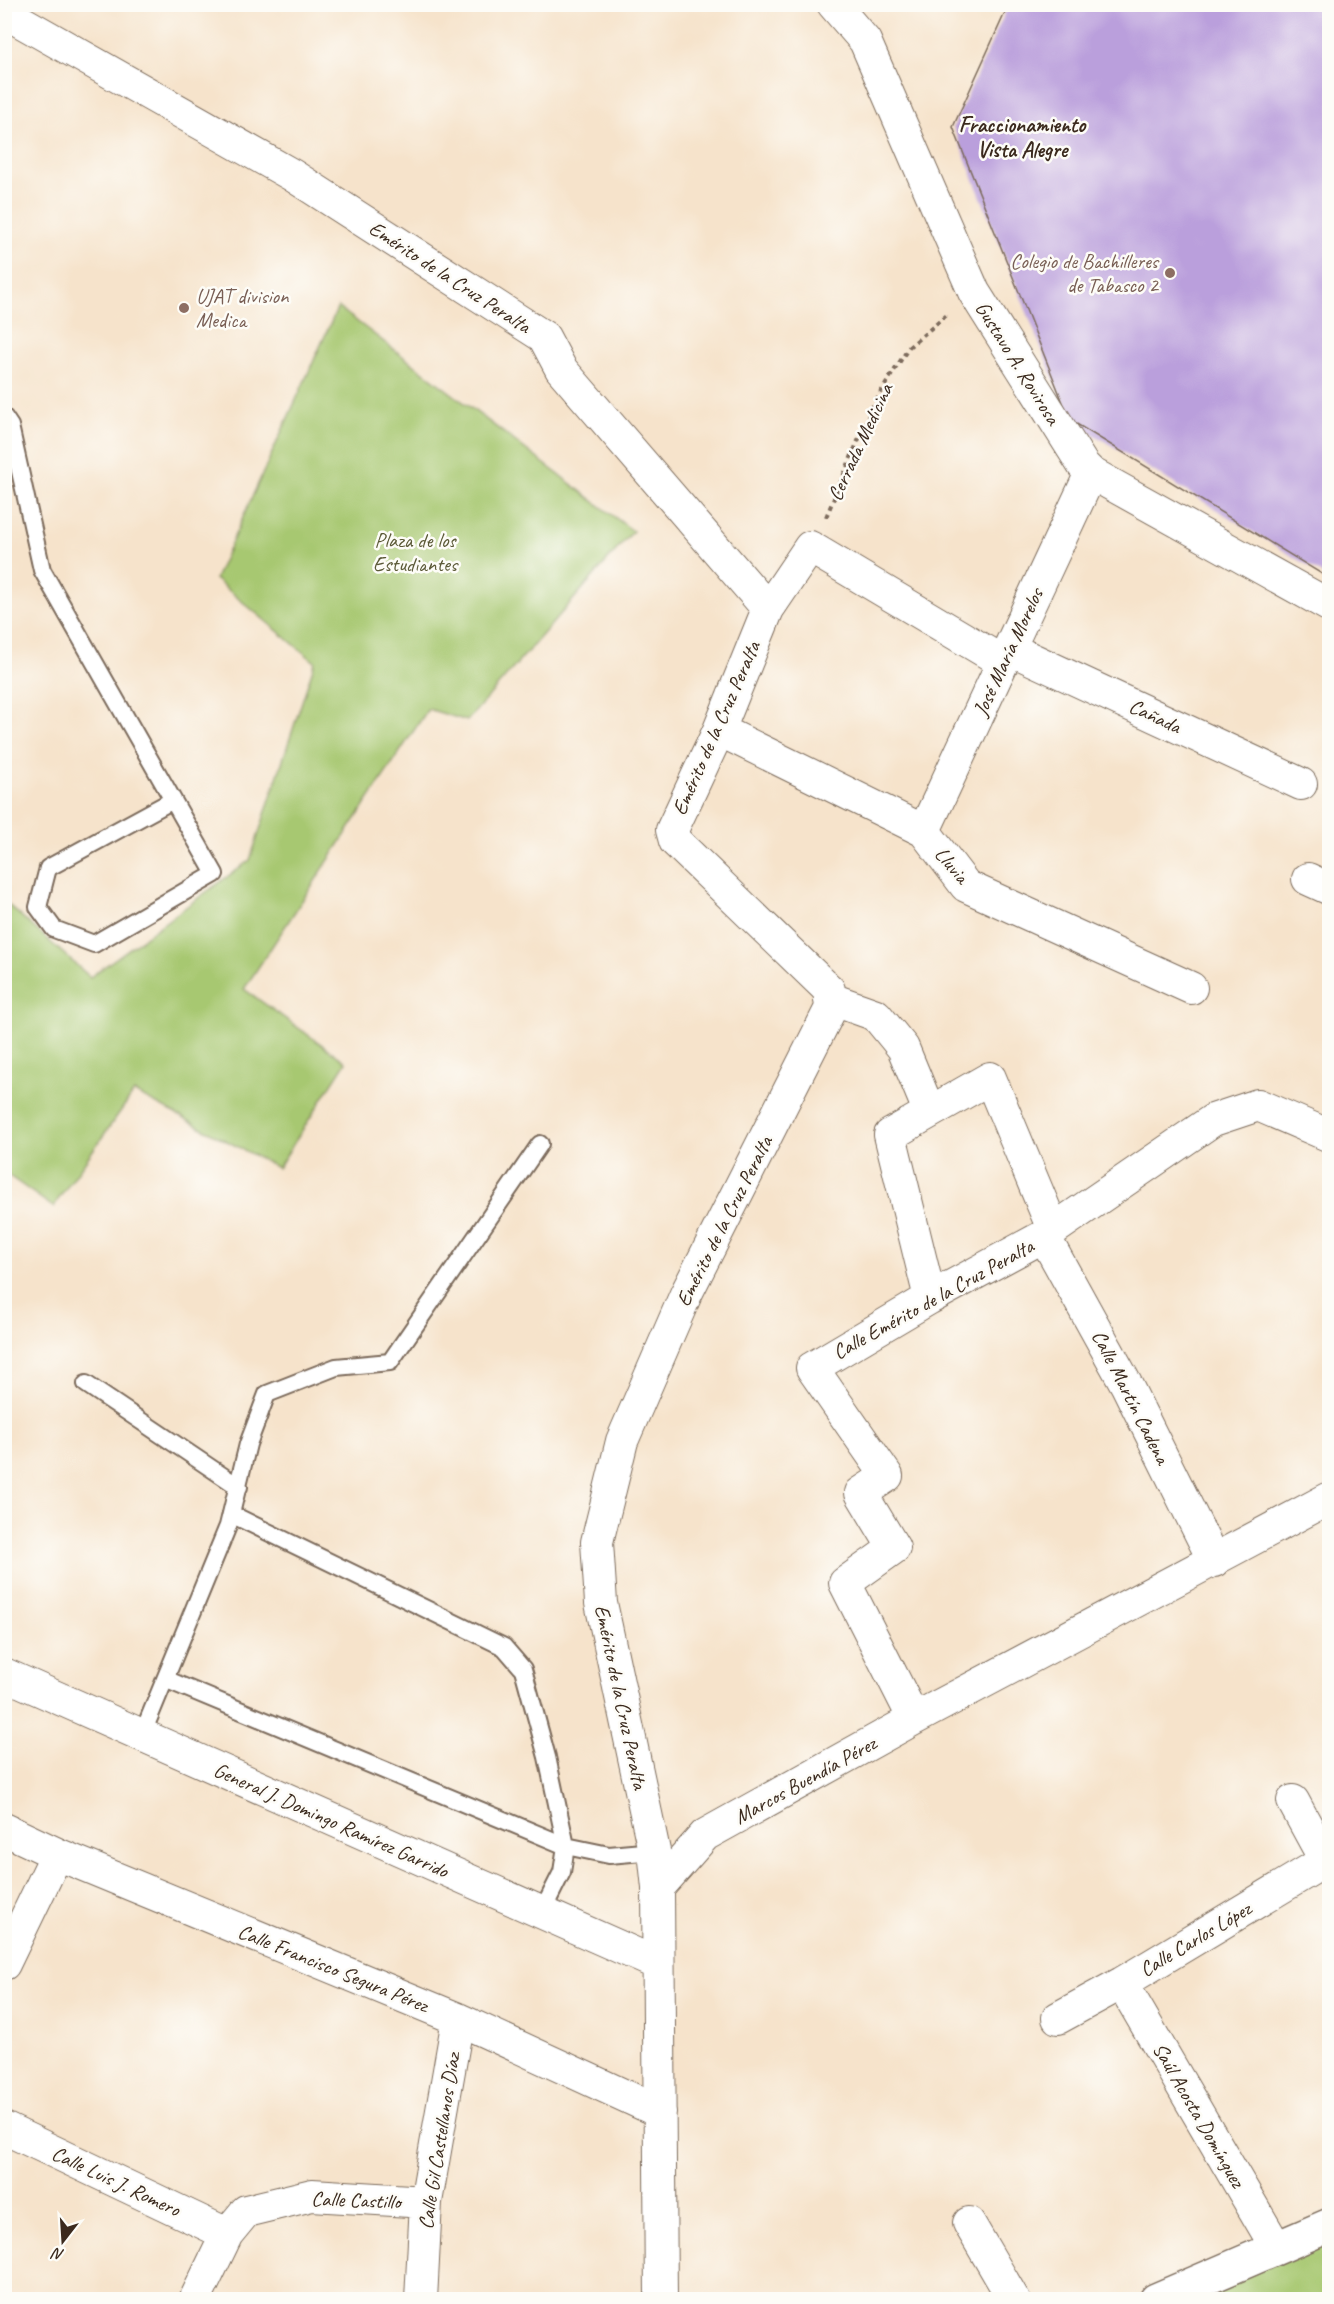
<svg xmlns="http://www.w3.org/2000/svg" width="1334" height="2304" font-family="Caveat,sans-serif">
<rect width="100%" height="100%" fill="#fdfcf7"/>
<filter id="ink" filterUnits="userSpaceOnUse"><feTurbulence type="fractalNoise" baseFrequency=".0167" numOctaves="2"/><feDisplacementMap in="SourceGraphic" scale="12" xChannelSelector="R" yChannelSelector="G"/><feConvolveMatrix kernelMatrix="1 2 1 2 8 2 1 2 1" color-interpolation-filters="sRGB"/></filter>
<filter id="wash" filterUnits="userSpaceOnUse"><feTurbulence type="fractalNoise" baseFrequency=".008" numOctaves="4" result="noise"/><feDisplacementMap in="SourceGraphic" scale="24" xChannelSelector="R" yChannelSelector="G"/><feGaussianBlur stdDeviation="1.35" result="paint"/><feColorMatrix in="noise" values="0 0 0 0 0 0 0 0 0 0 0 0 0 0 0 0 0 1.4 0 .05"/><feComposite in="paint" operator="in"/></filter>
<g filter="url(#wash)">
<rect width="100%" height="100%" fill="#f6e3cb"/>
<!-- green -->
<path fill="#a7c871" stroke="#717948" stroke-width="1.5" d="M338,307L633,531L467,721L428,709L244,989L346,1062L278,1168L134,1092L53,1207L5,1173V902L90,977L250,860L315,662L215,579Z
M1329,2225V2299L1160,2300Z"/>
<g id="blocks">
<!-- building -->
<path fill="#ba9fdc" d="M1009,4H1330V579L1070,420L953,127Z"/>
</g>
</g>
<g filter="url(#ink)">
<use href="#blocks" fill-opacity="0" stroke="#7c6b5b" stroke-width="1.5"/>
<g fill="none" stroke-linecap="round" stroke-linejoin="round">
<!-- lane casing -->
<g stroke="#7c6b5b" stroke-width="20">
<path id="lane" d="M4,417L10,426L42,570L215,874L94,944L54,929L38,907L48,868L173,800
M86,1384L239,1487
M231,1514L504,1647L523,1669L547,1757L566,1846L562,1872L541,1914
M165,1679L566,1846L609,1855L654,1851
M142,1735L228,1526L248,1444L267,1394L336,1367L390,1362L540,1144"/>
</g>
<!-- street casing -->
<g stroke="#7c6b5b" stroke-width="34">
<path id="street" d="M833,4L865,41L974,292L1083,465L1091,473L1330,606
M4,12L292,175L544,337L561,369L768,609L719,730L672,830L675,841L829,990L831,1008L686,1294L622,1441L597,1542L601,1603L654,1851L658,1888
M768,609L810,547L1003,662
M1010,649L1301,784
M719,730L924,831L966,886L1191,988
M924,831L1091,473
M1308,879L1330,889
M831,999L876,1015L903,1048L929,1111
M1044,1236L1126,1384L1214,1561
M930,1298L890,1135L990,1078L1053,1229
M4,1674L658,1964
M914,1719L845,1583L894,1548L861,1493L887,1476L812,1368L930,1298L1044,1236L1213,1120L1258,1105L1330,1136
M1293,1801L1330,1869
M4,1829L57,1854L458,2019L660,2112
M4,1964L57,1854
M1122,1983L1276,2247
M1058,2018L1122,1983L1330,1858
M4,2128L227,2234
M969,2223L1014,2300
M195,2300L227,2234L246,2211L312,2195L426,2202
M421,2300L426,2202L458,2019
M661,2300L658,1888L705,1835L914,1719L1330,1498"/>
</g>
<!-- secondary casing -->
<g stroke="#7c6b5b" stroke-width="36">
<path id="secondary" d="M1156,2300L1330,2225"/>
</g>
<!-- path -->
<path stroke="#7c6b5b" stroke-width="4" stroke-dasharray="4.5 4.5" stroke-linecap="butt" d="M826,517L874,403L909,347L948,314"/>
<!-- lane -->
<use href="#lane" stroke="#fff" stroke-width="16"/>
<!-- street -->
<use href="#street" stroke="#fff" stroke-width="32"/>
<!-- secondary -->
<use href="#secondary" stroke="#fff" stroke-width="33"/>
</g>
</g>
<!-- markers -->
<g fill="#8d6e63" stroke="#fdfcf7" stroke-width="2">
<circle cx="1170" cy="273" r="6"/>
<circle cx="184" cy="308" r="6"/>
</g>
<g text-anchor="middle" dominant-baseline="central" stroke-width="5" stroke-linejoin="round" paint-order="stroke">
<!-- education labels -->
<g font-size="21" fill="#785e54" stroke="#fdfcf7" text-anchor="end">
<text x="1158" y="261">Colegio de Bachilleres<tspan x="1158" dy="24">de Tabasco 2</tspan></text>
<text x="196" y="296" text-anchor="start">UJAT division<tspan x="196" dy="24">Medica</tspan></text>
</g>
<!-- street labels -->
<g font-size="21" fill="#3b2a1e" stroke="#fdfcf7">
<text transform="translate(450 277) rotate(33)">Emérito de la Cruz Peralta</text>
<text transform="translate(1018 363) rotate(58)">Gustavo A. Rovirosa</text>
<text transform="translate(860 442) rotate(-65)">Cerrada Medicina</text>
<text transform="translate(1008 652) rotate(-65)">José María Morelos</text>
<text transform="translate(1155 716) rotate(25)">Cañada</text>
<text transform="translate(716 728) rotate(-66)">Emérito de la Cruz Peralta</text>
<text transform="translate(952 865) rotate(50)">Lluvia</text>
<text transform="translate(724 1221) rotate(-63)">Emérito de la Cruz Peralta</text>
<text transform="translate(933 1299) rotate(-29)">Calle Emérito de la Cruz Peralta</text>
<text transform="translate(1131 1397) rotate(63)">Calle Martín Cadena</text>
<text transform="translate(621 1697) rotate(78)">Emérito de la Cruz Peralta</text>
<text transform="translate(805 1780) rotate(-29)">Marcos Buendía Pérez</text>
<text transform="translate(331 1820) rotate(24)">General J. Domingo Ramírez Garrido</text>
<text transform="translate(1195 1939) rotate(-31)">Calle Carlos López</text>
<text transform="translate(333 1968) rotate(22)">Calle Francisco Segura Pérez</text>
<text transform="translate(1199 2115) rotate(60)">Saúl Acosta Domínguez</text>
<text transform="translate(439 2141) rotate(-81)">Calle Gil Castellanos Díaz</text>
<text transform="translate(116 2181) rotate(25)">Calle Luis J. Romero</text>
<text transform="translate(356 2200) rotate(2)">Calle Castillo</text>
</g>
<!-- park labels -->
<g font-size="21" fill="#5b5937" stroke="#fdfcf7">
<text x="415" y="540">Plaza de los<tspan x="415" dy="24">Estudiantes</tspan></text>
</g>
<!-- neighbourhood labels -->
<g font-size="22" font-weight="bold" fill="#3b2a1e" stroke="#fdfcf7">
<text x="1022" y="125">Fraccionamiento<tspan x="1022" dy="25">Vista Alegre</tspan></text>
</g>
</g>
<!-- margin -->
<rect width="1334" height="2304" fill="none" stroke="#fdfcf7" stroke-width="24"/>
<!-- north arrow -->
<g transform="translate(63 2241) rotate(197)" stroke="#fdfcf7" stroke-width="4.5" paint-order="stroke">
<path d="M0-4.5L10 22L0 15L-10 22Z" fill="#3b2a1e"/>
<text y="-9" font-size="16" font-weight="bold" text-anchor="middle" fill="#3b2a1e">N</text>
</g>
</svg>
